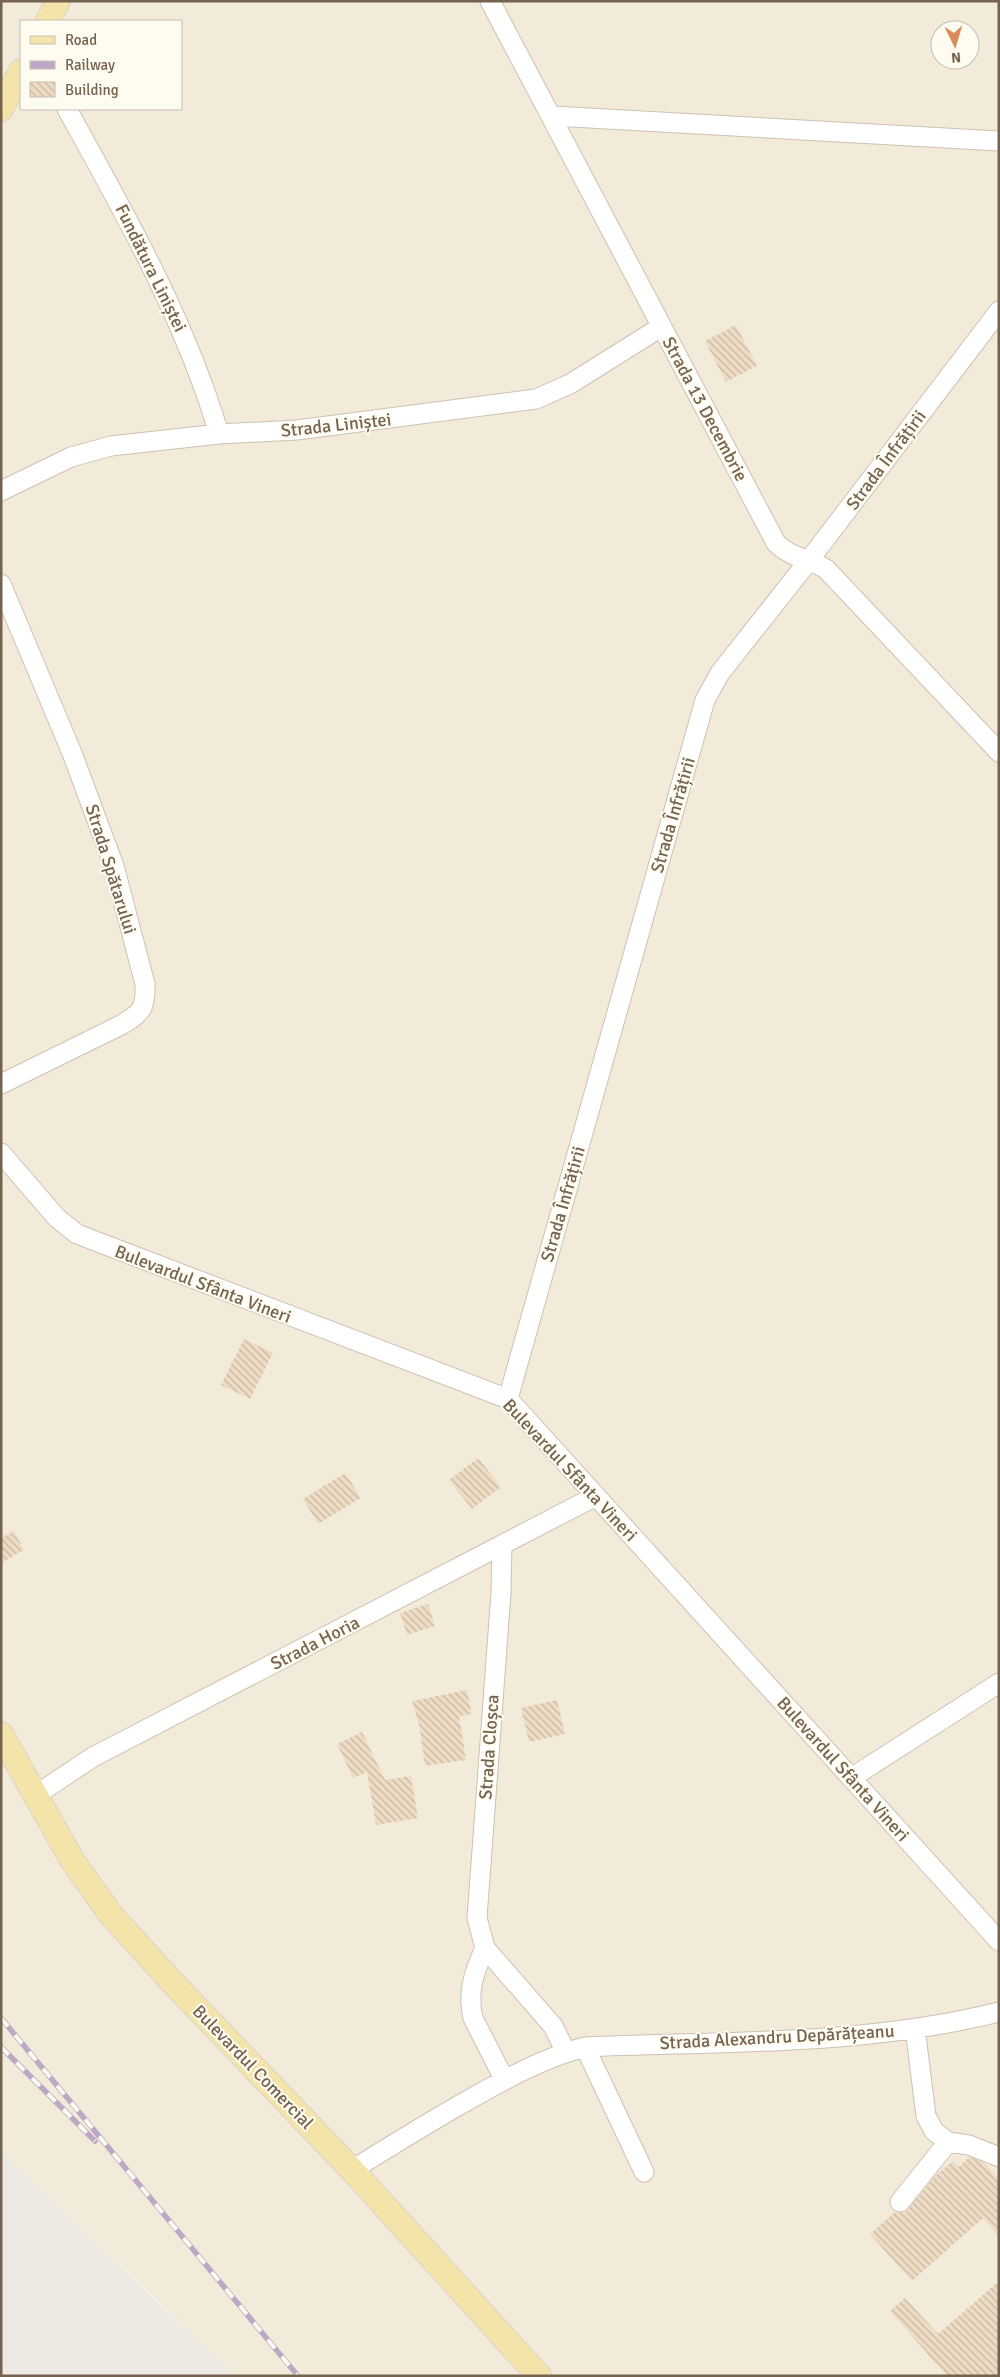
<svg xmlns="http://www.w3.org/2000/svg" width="1000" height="2377" font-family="Signika,sans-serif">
<defs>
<pattern id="building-back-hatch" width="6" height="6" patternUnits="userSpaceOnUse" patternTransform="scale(1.25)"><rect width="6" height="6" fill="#efdcc5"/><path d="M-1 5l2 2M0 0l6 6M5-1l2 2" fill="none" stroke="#c6b6a2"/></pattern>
</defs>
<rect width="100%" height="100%" fill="#fbf7eb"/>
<!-- residential -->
<path fill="#f3ebda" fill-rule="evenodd" d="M1,1H999V2376H236L1,2151ZM21,21H181V109H21ZM940,30H970V60H940Z"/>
<!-- industrial -->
<path fill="#ede9e3" d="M1,2151L127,2273L236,2376H1Z"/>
<!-- building -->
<path fill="url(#building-back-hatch)" d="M736,325L757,366L726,382L705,341Z
M244,1339L273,1353L250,1399L221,1385Z
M478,1458L501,1487L472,1509L449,1480Z
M345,1473L361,1498L318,1524L303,1499Z
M14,1531L24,1550L1,1563V1538Z
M428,1604L435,1626L407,1635L400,1613Z
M467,1690L472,1714L459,1716L466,1760L425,1766L419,1724L412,1701Z
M557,1700L565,1734L529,1742L521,1708Z
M362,1732L385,1780L411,1776L418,1818L376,1825L367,1772L353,1778L337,1744Z
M970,2157L984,2163L999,2179V2236L983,2218L912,2281L870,2234L895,2212L904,2213L908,2209L935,2176L953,2161L958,2167Z
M999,2281V2376H947L890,2311L905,2298L938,2334Z"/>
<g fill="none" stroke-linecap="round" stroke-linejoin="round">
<!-- minor casing -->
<g stroke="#cdc1b1" stroke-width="21">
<path id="minor" d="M490,1L776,543C791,558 808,558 826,569L999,752
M67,109C125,214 185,319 219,434
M553,116L999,141
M1,491L71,457L111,446L219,434L297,430L536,399L570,384L661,327
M1,584L72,753L114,866L145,984C146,1009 141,1013 121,1025L1,1084
M1,1153L57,1218L77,1234L508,1399L999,1941
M508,1399L705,700L720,673L810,559L999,311
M502,1545L501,1593L477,1918L485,1948L553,2026L566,2052
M851,1778L999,1683
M36,1795L93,1757L596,1496
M485,1948C474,1972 467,1992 473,2018L504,2079
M915,2028L926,2116L934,2131L948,2142L969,2145L999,2157
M585,2047L644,2172
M352,2170C389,2147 426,2124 463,2103C502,2081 542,2058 585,2047C722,2041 864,2046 999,2012
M900,2202L948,2142"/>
</g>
<!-- major casing -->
<g stroke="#d8d3ce" stroke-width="26">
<path id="major" d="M48,21L58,1
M1,109L21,71
M1,1734L72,1860L111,1915L173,1983L352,2170L539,2376"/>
</g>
<!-- minor -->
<use href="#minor" stroke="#fff" stroke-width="19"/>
<!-- major -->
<use href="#major" stroke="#f4e4a9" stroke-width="24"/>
<!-- rail casing -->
<g stroke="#bda9c6" stroke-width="5.5">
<path id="rail" d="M1,2018L298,2376
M1,2047L95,2141"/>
</g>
<!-- rail -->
<use href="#rail" stroke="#fefbf1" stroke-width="4" stroke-dasharray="11" stroke-linecap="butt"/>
</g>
<g text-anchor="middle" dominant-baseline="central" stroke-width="4" stroke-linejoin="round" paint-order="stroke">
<!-- street labels -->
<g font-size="18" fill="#75624f" stroke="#fefbf1">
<text transform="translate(151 268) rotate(64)">Fundătura Liniștei</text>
<text transform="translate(705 409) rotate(62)">Strada 13 Decembrie</text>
<text transform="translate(336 425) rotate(-6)">Strada Liniștei</text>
<text transform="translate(886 460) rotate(-53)">Strada Înfrățirii</text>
<text transform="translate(673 815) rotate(-74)">Strada Înfrățirii</text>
<text transform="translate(111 869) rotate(73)">Strada Spătarului</text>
<text transform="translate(563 1204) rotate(-74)">Strada Înfrățirii</text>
<text transform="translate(203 1284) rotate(21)">Bulevardul Sfânta Vineri</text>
<text transform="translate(570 1470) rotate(47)">Bulevardul Sfânta Vineri</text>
<text transform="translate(315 1643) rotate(-27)">Strada Horia</text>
<text transform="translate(489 1747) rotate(-86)">Strada Cloșca</text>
<text transform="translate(843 1769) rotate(48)">Bulevardul Sfânta Vineri</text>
<text transform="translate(777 2037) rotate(-3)">Strada Alexandru Depărățeanu</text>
<text transform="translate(253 2067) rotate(46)">Bulevardul Comercial</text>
</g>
</g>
<!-- border -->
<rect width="1000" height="2377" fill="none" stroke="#75624f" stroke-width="5"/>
<!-- legend -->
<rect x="20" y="20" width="162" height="90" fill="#fefbf1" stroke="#c7beb0"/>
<rect x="30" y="36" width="25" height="8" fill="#f4e4a9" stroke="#c7beb0"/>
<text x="65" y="45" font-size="15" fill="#75624f">Road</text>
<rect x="30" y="61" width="25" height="8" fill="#bda9c6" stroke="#c7beb0"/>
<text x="65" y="70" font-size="15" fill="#75624f">Railway</text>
<rect x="30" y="82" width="25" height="15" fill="url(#building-back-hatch)" stroke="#c7beb0"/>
<text x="65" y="95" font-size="15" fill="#75624f">Building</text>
<!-- north arrow -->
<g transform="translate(955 45) rotate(175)"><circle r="24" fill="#fefbf1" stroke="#c7beb0"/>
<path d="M0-4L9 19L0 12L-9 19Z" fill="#db8a5a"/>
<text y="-8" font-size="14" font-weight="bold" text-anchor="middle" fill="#75624f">N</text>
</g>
</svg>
